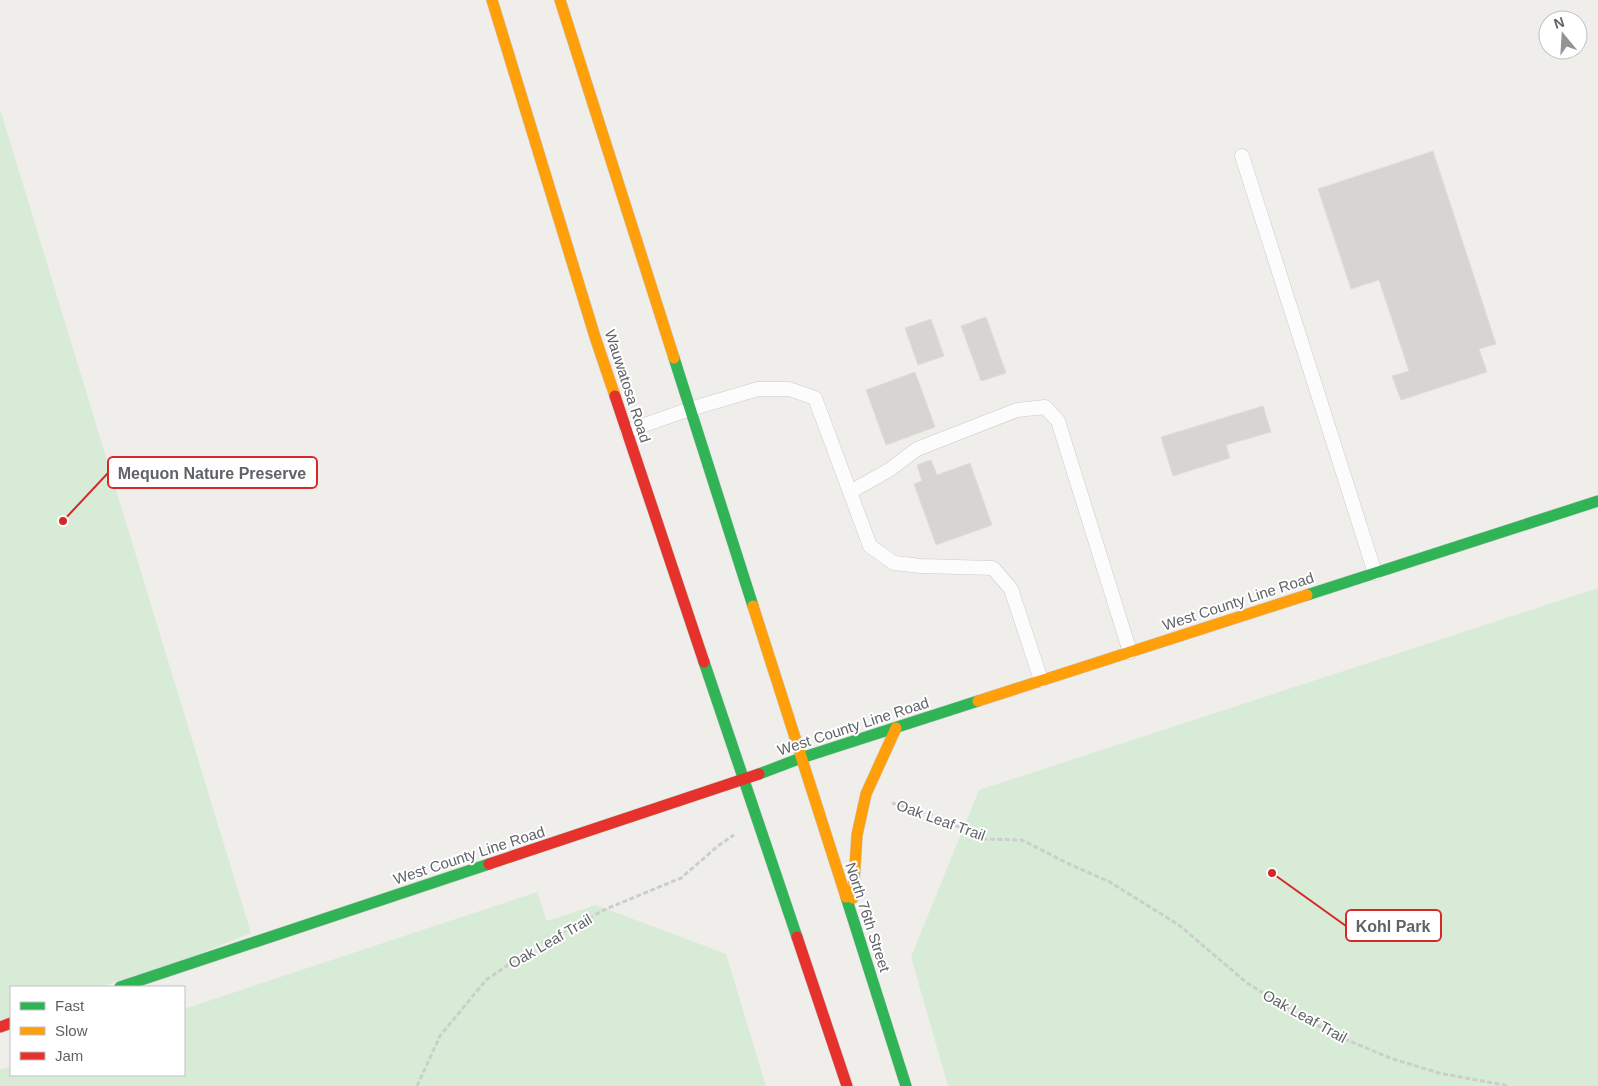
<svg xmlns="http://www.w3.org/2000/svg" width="1598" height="1086" font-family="Arial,sans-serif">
<rect width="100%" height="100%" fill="#efeeea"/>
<!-- green -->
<path fill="#d8ebd6" d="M0,109L251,933L192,957L100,987H11V1017L0,1020Z
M1598,588V1086H948L911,957L979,790Z
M537,892L547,921L596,905L726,954L766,1086H0V1070L11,1066V1075H184V1009Z"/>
<!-- building -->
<path fill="#d6d5d3" stroke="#deddd9" d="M1433,151L1496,344L1479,349L1487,372L1401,400L1392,376L1409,371L1379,280L1351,289L1318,189Z
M986,317L1006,373L981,381L961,326Z
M931,319L944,356L918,365L905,328Z
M915,372L935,427L886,445L866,390Z
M1263,406L1271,432L1226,445L1230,458L1173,476L1161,437Z
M931,460L937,475L970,463L992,525L936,545L914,484L922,481L917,465Z"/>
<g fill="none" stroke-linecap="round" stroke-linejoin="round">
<!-- lane casing -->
<g stroke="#cbcccc" stroke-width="15">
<path id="lane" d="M1242,156L1375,573
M627,431L690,409L758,389H789L815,398L870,546L894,563L921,566L993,568L1011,589L1041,680
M850,492L889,470L917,449L1017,410L1045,407L1058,421L1130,652"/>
</g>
<!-- fast casing -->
<g stroke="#cacacb" stroke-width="12">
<path id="fast" d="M674,358L753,606
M1307,595L1598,501
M704,662L797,937
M759,774L801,758L978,701
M846,897L906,1086
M120,987L489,864"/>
</g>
<!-- slow casing -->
<g stroke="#cacacb" stroke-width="12">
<path id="slow" d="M492,0L595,337L615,396
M560,0L674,358
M753,606L846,897
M978,701L1307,595
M853,898L857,835L866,794L896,728"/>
</g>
<!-- jam casing -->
<g stroke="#cacacb" stroke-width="12">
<path id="jam" d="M615,396L704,662
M489,864L759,774
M797,937L847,1086
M0,1027L11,1023"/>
</g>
<!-- path -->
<path stroke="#cacfcc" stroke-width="3" stroke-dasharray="5 2.5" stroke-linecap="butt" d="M892,803L936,816L984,839L1022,840L1069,864L1108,881L1179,925L1247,983L1290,1010L1333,1034L1390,1058L1439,1073L1509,1086
M417,1086L440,1036L486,980L536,946L606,909L681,878L718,846L734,835"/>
<!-- lane -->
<use href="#lane" stroke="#fdfcfc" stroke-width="14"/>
<!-- fast -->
<use href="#fast" stroke="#30b455" stroke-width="11"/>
<!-- slow -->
<use href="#slow" stroke="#ff9f0a" stroke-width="11"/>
<!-- jam -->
<use href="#jam" stroke="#e5322d" stroke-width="11"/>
</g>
<g text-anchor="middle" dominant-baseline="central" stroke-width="4" stroke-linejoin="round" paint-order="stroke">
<!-- street labels -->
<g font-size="15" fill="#5f6368" stroke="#fff">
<text transform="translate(628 386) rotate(72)">Wauwatosa Road</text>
<text transform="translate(1238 601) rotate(-18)">West County Line Road</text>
<text transform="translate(853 726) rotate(-18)">West County Line Road</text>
<text transform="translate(941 820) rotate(20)">Oak Leaf Trail</text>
<text transform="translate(469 855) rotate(-18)">West County Line Road</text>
<text transform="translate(868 917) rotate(72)">North 76th Street</text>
<text transform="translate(550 941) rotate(-30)">Oak Leaf Trail</text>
<text transform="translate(1305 1016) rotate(29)">Oak Leaf Trail</text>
</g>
</g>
<!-- callouts -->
<path fill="none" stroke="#d62828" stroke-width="2" d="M63 521L108 473M1272 873L1346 926"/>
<g fill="#d62828" stroke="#fff" stroke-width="2">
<circle cx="63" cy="521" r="5"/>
<circle cx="1272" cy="873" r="5"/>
</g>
<g fill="#fff" stroke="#d62828" stroke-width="2">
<rect x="108" y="457" width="209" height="31" rx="5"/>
<rect x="1346" y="910" width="95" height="31" rx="5"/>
</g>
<g font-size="16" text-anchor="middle" font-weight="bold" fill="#5f6368">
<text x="212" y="479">Mequon Nature Preserve</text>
<text x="1393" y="932">Kohl Park</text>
</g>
<!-- legend -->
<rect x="10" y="986" width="175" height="90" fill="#ffffff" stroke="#bfc1c3"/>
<rect x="20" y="1002" width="25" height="8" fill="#30b455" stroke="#bfc1c3"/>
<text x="55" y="1011" font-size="15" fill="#5f6368">Fast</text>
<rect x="20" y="1027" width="25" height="8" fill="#ff9f0a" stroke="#bfc1c3"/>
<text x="55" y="1036" font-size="15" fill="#5f6368">Slow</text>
<rect x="20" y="1052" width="25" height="8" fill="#e5322d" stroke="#bfc1c3"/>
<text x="55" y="1061" font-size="15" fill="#5f6368">Jam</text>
<!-- north arrow -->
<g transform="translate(1563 35) rotate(342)"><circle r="24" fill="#ffffff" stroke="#bfc1c3"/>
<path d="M0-4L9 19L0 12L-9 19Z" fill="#919496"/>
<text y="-8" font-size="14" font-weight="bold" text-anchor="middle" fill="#5f6368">N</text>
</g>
</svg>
